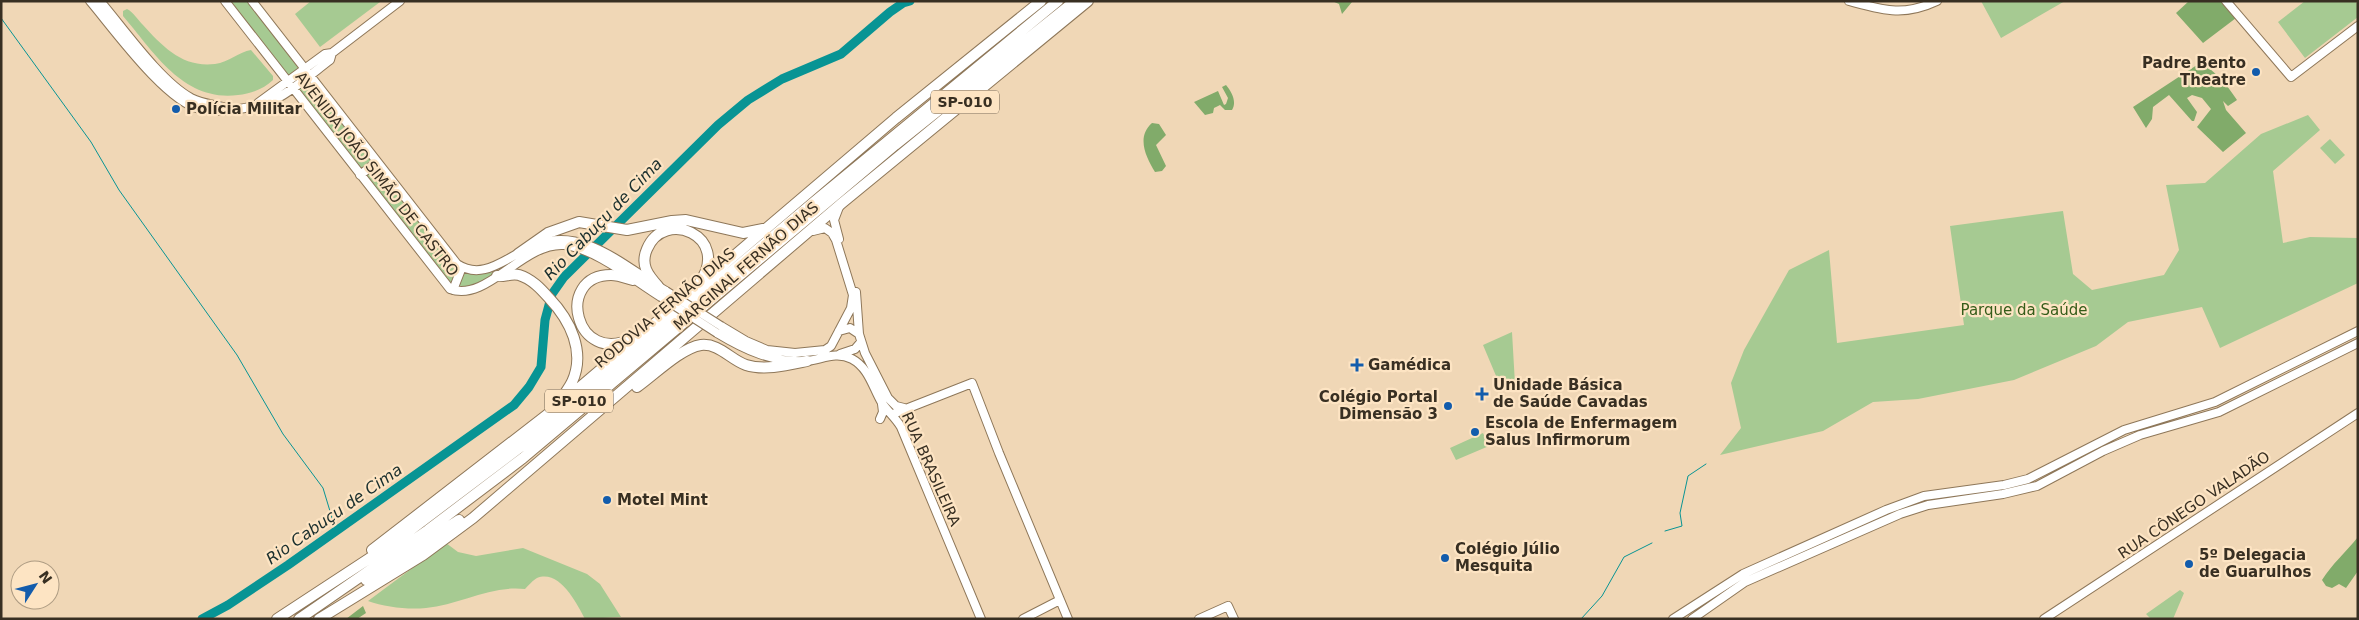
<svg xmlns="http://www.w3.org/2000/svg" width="2359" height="620" font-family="'DejaVu Sans',sans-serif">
<rect width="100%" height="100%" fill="#f0d7b6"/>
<!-- green -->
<path fill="#a6ca92" d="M229,1H248L452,264C468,275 481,276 500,270C483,282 468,293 447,281Z
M311,1H379L380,2L320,47L295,14Z
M1981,1H2065L2001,38Z
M2305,1H2355L2358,5V17L2305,58L2278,22Z
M127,9C133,12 138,20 143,25C163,47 183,68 215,64C229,62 239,52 251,50L273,76V80C264,89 250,94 238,95C183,102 154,52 123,16V11Z
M2308,115L2320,130L2273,171L2283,243L2310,237L2358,238V283L2220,348L2202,307L2128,322L2096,346L2014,380L1918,399L1873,402L1823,431L1720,455L1741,428L1731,383L1744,350L1789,270L1829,250L1837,343L1964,325L1950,226L2063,211L2073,274L2092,290L2164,275L2179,250L2166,185L2205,183L2261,134Z
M2330,139L2345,155L2335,164L2320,148Z
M1512,332L1515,384L1502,390L1483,345Z
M1483,433L1489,446L1456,460L1450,448Z
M446,543L458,552L476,556L523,548L587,574L600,584L621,617L585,619C577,604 560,569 537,578C533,580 528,586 525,589C490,585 459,605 426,608C408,610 385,607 368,601Z
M2180,590L2184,593L2173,619H2151L2146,614Z"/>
<!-- forest -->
<path fill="#81ab6a" d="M1332,1H1356L1352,2L1342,14L1339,4Z
M2189,1H2222L2236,18L2203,43L2176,13Z
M2200,63C2216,71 2227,85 2237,100L2228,106L2223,101L2226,110L2246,133L2223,152L2197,127L2211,109L2202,98L2192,95L2187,98L2197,112L2194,121H2192L2169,95L2153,107L2152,119L2146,128L2133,107Z
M1226,85C1232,92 1237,102 1232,110H1225L1220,105L1214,108L1213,113L1205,115L1194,102L1218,91L1224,105L1226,104L1228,98L1222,87Z
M1152,123L1159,124L1166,135L1156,145L1166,166L1162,171L1155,172C1146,157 1136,137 1152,123Z
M2358,537V571L2346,588L2339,584L2332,588L2326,586L2322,580C2332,564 2346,552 2358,537Z
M363,606L366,613L357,619H346Z"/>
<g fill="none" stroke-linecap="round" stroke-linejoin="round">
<!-- stream -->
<path stroke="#089494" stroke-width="1" d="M1,18L91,142L119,190L237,355L283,434L323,488L336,531
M1665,531L1682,526L1680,513L1688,476L1706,464
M1581,619L1602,596L1624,557L1652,543"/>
<!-- river -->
<path stroke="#089494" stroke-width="9" d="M202,619L228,605L288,565L514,405L529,387L541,367L545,320L552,294L564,277L718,125L748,100L782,79L841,54L890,12L903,3L910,1"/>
<!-- secondary casing -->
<g stroke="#8e7759" stroke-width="10">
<path id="secondary" d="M90,1C113,28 166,102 200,109C221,114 247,108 267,103C284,98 315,71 330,60L332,53
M100,1C124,29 160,81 191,98C203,104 217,105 229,109
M225,1L450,289C487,303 523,242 564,245C595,248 635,281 661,297
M252,1L457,264C481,280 502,261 523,251
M1849,1C1883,10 1903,17 1937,1
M2226,1L2291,77L2358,26
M258,103L325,54L332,53L400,1
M360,175L377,162
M839,239L834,220L839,207
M536,245C583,225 627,269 666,291
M453,290L462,267
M856,292L859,334L865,353L888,398L896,406L904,408
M721,326L746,341L767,350L795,353L825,350L831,346L851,308L853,295L836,240L832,233L825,228L813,231
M839,331L850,328L859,334
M717,333C745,350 773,363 807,361C823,359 836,351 852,359C869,368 873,388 882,403C888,412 895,417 901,427L981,619
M840,354L855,349L861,342
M893,414L972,383L999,453L1068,619
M880,419L883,412L882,404
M1023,619L1060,600
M1199,619L1228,606L1234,619
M1673,619L1743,574L1886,510L1924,496L2004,485L2028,479L2124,430L2215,402L2358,331
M1692,619L1745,582L1900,514L1928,505L2003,494L2037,486L2103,451L2140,435L2219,412L2358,343
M2044,619L2358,413"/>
</g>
<!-- highway casing -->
<g stroke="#8e7759" stroke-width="12">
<path id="highway" d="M518,254L548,233L579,222L627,230L672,221L686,220L743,233L763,229
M658,286C648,275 640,265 647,249C664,208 731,236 700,282
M633,338C575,368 554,275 611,275C618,275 626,278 633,280
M637,387C654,375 681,348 701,345C719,343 731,360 746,365C765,371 788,365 807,361
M552,411L896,118L1041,1
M372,550L552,411C559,401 567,392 572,382C586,352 570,320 549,298C541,289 532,279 519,275C511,273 505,277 497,276
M366,580L459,520
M277,619L396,541L543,430L815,201L1058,1
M299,619L428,530L523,458L895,145L1075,1
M319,619L423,555L473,518L842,203L1088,1"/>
</g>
<!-- secondary -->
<use href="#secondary" stroke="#fff" stroke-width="8"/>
<!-- highway -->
<use href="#highway" stroke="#fff" stroke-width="10"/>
<!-- secondary-bridge casing -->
<g stroke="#8e7759" stroke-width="10" stroke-linecap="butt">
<path id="secondary-bridge" d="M666,291L721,326
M661,297L717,333"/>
</g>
<!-- secondary-bridge -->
<use href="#secondary-bridge" stroke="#fff" stroke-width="8"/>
</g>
<!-- markers -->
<g fill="#135cac" stroke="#fde4c3" stroke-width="2">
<circle cx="2256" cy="72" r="5"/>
<circle cx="176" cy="109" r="5"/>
<path d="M1354.5 357.5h5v5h5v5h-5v5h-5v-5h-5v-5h5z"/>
<path d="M1479.5 386.5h5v5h5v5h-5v5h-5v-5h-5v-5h5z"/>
<circle cx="1448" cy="406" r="5"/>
<circle cx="1475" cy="432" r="5"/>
<circle cx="607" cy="500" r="5"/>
<circle cx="1445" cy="558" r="5"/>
<circle cx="2189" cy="564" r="5"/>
</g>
<g text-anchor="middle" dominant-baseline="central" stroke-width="4.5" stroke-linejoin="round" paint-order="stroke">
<!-- shield labels -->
<g fill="#fde4c3" stroke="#736552" stroke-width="1">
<rect x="931" y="90.5" width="68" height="23" rx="4"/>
<rect x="545" y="389.5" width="68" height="23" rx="4"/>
</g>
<g font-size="14" font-weight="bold" fill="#382f22">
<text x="965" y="102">SP-010</text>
<text x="579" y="401">SP-010</text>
</g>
<!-- poi labels -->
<g font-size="15" font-weight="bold" fill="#382f22" stroke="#fde4c3" text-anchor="start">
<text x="2246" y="63" text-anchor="end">Padre Bento<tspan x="2246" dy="17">Theatre</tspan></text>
<text x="186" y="109">Polícia Militar</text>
<text x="1368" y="365">Gamédica</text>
<text x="1493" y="385">Unidade Básica<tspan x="1493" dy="17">de Saúde Cavadas</tspan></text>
<text x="1438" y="397" text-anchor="end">Colégio Portal<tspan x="1438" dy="17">Dimensão 3</tspan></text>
<text x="1485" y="423">Escola de Enfermagem<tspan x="1485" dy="17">Salus Infirmorum</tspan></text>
<text x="617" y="500">Motel Mint</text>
<text x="1455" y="549">Colégio Júlio<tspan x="1455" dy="17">Mesquita</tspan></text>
<text x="2199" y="555">5º Delegacia<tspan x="2199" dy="17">de Guarulhos</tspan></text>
</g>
<!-- street labels -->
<g font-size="15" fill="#382f22" stroke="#fde4c3">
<text transform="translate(377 174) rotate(52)">AVENIDA JOÃO SIMÃO DE CASTRO</text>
<text transform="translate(746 266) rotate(-41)">MARGINAL FERNÃO DIAS</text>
<text transform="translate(665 308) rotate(-40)">RODOVIA FERNÃO DIAS</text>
<text transform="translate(931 469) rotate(66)">RUA BRASILEIRA</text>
<text transform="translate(2194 505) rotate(-34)">RUA CÔNEGO VALADÃO</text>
</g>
<!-- park labels -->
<g font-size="15" fill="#355c19" stroke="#fde4c3">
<text x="2024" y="310">Parque da Saúde</text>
</g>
<!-- water labels -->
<g font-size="16" font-style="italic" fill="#192e2d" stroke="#fde4c3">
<text transform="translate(603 219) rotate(-46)">Rio Cabuçu de Cima</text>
<text transform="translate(334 514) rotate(-35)">Rio Cabuçu de Cima</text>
</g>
</g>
<!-- border -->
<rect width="2359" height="620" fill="none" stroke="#382f22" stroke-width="5"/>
<!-- north arrow -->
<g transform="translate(35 585) rotate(54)"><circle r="24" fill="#fde4c3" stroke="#ae9c83"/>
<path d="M0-4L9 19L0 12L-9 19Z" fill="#135cac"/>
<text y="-8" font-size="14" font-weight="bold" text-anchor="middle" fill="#382f22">N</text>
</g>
</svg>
